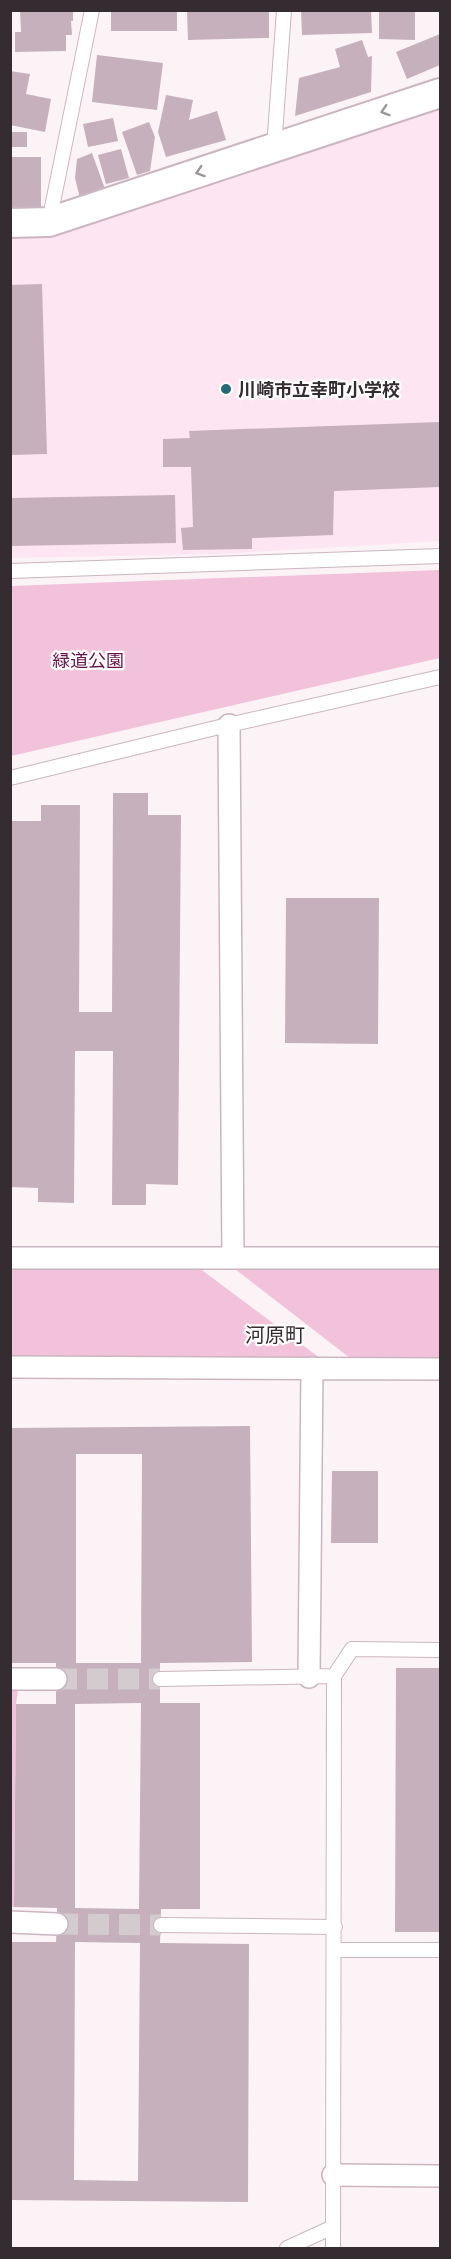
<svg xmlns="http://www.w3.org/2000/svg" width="451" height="2259" font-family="Commissioner,'Noto Sans JP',sans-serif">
<rect width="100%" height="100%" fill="#fcf3f7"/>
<!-- built -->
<path fill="#fee5f2" d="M440,105V541L221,554L11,558L10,238H52Z"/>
<!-- green -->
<path fill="#f2c1da" d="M440,570V658L11,756V586Z
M10,1265H195L320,1358L11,1357Z
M231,1266H440V1359L350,1358Z
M10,1690H18L16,1704L14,1907H11Z"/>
<!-- building -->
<path fill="#c6b0bb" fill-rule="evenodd" d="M20,10H73V21H71L72,35H66V51L15,52V32H21Z
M111,10H177V31H111Z
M187,10H269V38L188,40Z
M301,10H371L372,33L302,35Z
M379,10H415V40L379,39Z
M440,34V65L407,79L396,52Z
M362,40L368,57L372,56L371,92L295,116L299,78L340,67L335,49Z
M97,55L163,63L157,110L92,102Z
M10,71L30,74L26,94L51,99L45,132L10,125Z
M166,95L193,100L189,120L217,111L226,140L166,157L158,132Z
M113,118L118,141L88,147L83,124Z
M149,122L155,137L150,171L137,175L122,132Z
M10,132H27V147H10Z
M121,149L129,178L106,184L98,155Z
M92,153L105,189L80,198L75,178L77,159Z
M10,157H41V208H10Z
M42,284L47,454L10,455V285Z
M440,422V487L334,491L333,535L252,538V549L183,550L181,528L193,527L191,467H163V439L190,438L189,431Z
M175,495L176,543L10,546V498Z
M113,793H148V815H181L178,1185L146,1184V1205H112L113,1051H75L74,1203L38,1202V1188L10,1187L11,821H41V805H80L79,1012H112Z
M286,898H379L378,1044L285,1043Z
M250,1426L252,1662L160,1663V1703H200V1909H161L160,1943L249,1944L248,2202L10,2200V1942H56L57,1924V1908L14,1907L16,1704H56V1663H10V1428ZM76,1454H142L141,1663H76ZM141,1703L139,1909L75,1908V1704ZM75,1942L140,1943L138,2181L74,2180Z
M332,1471H378V1543H331Z
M396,1668H440V1932H395Z"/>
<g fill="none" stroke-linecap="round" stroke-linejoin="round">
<!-- pedestrian-tunnel -->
<path stroke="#d4cbcf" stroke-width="21" stroke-dasharray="21 10" stroke-linecap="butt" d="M56,1679H160
M57,1924L161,1925"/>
<!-- service casing -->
<g stroke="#cbb5c0" stroke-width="16">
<path id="service" d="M274,148L284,10
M49,222L92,10
M10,571L440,556
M10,778L211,729L440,677
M160,1679L334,1676
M161,1925L335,1927
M335,1950H440
M287,2248L333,2227
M333,2248L334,1676L352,1649L440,1650"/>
</g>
<!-- pedestrian casing -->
<g stroke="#cbb5c0" stroke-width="24">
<path id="pedestrian" d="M229,725L233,1258
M10,1258H440
M10,1367L440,1369
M309,1677L312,1368
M10,1679H56
M10,1922L57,1924
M333,2175L440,2176"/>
</g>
<!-- minor casing -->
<g stroke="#cbb5c0" stroke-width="32">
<path id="minor" d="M10,223L49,222L440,93"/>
</g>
<!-- service -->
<use href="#service" stroke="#fff" stroke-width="14"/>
<!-- pedestrian -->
<use href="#pedestrian" stroke="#fff" stroke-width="21"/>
<!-- minor -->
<use href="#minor" stroke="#fff" stroke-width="28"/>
</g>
<!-- one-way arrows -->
<defs><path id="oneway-chevron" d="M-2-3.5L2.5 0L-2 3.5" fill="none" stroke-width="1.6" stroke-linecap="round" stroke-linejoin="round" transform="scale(1.5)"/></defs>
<g stroke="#9a9698">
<use href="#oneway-chevron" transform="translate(385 111) rotate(162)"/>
<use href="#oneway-chevron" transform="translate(200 172) rotate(162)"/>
</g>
<!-- markers -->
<circle fill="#246a79" stroke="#fff" stroke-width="2" cx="226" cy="389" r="6"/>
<g text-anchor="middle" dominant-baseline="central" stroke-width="4.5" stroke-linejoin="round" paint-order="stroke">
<!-- poi labels -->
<g font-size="18" font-weight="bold" fill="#352c31" stroke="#fff" text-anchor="start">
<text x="238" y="389">川崎市立幸町小学校</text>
</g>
<!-- park labels -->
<g font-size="18" fill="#681449" stroke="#fff">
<text x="88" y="660">緑道公園</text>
</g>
<!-- neighbourhood labels -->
<g font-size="20" fill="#352c31" stroke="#fff">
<text x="275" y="1334">河原町</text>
</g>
</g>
<!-- border -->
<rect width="451" height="2259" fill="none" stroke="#352c31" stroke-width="24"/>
</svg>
